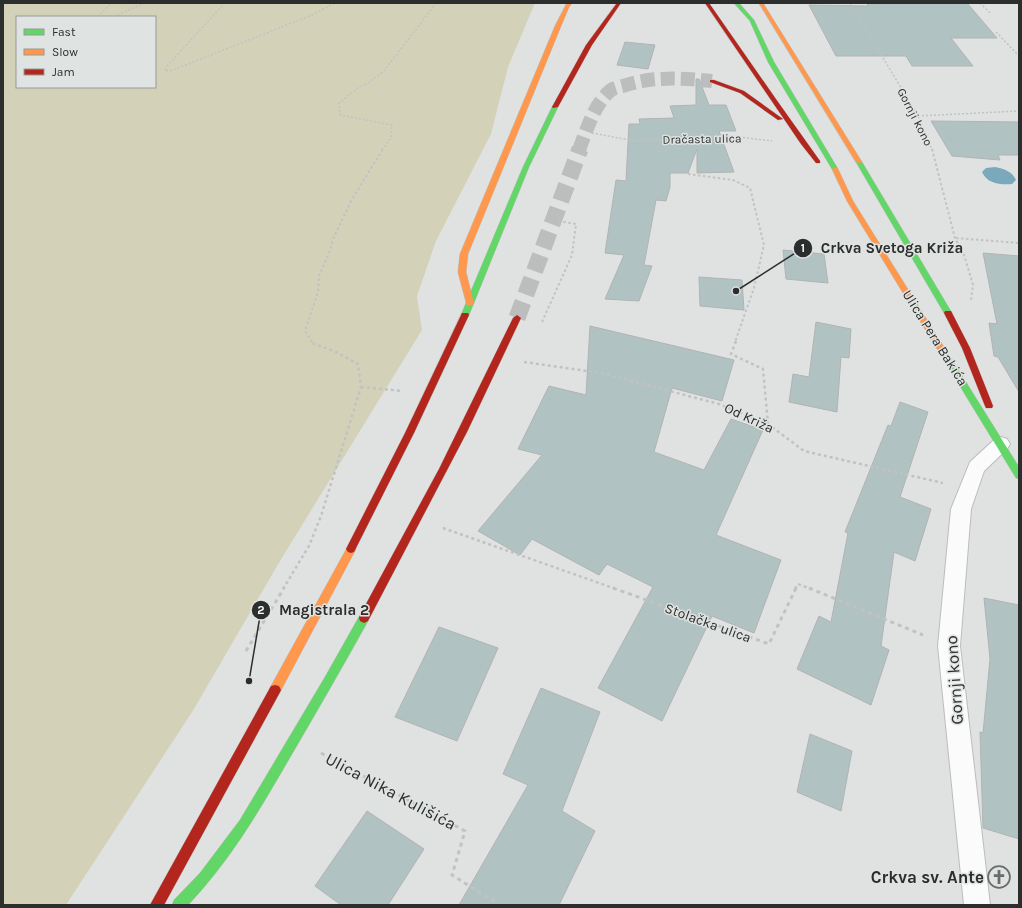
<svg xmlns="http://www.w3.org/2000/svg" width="1022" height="908" font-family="Karla,sans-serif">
<rect width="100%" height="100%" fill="#e0e2e1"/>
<!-- green -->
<path fill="#d3d2b9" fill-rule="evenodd" d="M3,3H535L508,67L491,134L436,241L417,296L422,330L280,561L194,709L66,905H3ZM17,17H155V87H17Z"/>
<!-- water -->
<path fill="#7aa9bc" d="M995,167C1004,169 1012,171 1016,180L1012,184C1001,185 987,184 982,172L986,168Z"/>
<!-- building -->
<path fill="#b1c2c2" stroke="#b2b3b3" d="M867,3H967L997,38H951L973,66H912L906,56H836L809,5L868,6Z
M625,42L655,45L648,69L617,65Z
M696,79H699L709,105H726L736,131H719L734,172L697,173V149L688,173H670V187L666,201L656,200L644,265L652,266L639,301L605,299L624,255L605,253L616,180L626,181L629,124H640L639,119L674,118L670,106L696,105Z
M931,121L1019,122V155H998L1000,160L952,156Z
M783,250L824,254L828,283L786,279Z
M983,253L1019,256V392L998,357L994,356L989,323L997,324Z
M699,277L742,280L744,310L700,306Z
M816,322L851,329L849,358L841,357L837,412L789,402L793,374L809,377Z
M590,326L734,360L722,401L672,388L654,452L704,470L731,419L763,430L716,535L781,560L754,633L712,616L662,721L598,688L653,587L607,564L599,575L532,539L520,555L478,531L542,455L518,449L549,386L586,395Z
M900,402L928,412L900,497L931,509L915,561L894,552L881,646L889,650L871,705L797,669L819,616L831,622L848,533L845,532L888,425L891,426Z
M984,598L1019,605V839L983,828L980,732L983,733L990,659Z
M439,627L498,648L457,741L395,717Z
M541,688L600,712L562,811L595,831L559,905H459L528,785L503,774Z
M810,734L852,751L841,811L797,792Z
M367,811L424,849L388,905H341L315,886Z"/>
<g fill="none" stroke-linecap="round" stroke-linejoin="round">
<!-- secondary-tunnel-far1 -->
<path stroke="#bcbebd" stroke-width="14" stroke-dasharray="14 6" stroke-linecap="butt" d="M579,150C587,129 594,104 611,90C614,88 619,87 623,86C652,76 682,78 712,81"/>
<!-- secondary-tunnel -->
<path stroke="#bcbebd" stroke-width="17" stroke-dasharray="17 8" stroke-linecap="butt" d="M517,318L580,149"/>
<!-- lane casing -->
<g stroke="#bbbdbc" stroke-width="2">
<path id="lane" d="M1001,437L1007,439L1010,444L1007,449L984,471L971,509L960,646L990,905H964L938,646L951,509L970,462L995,439Z"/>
</g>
<!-- fast casing -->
<g stroke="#bbbdbc" stroke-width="1">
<path id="fast" d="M734,3H739L754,20L774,62L838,169L837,170L832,169L768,62L750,21Z
M555,105L558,107L529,167L469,315L468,317H462L461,315L523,167L552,107Z
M857,161L862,162L952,313L951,315H948L944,313L856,162Z
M948,357L951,358L1019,467V479L1016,478L944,360Z
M364,613L368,615L369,618L368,621C341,670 313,718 285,766C256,816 228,863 188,905H172L174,900L200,873L240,820L325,677L360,615Z"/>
</g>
<!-- slow casing -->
<g stroke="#bbbdbc" stroke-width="1">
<path id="slow" d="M567,3H572L569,7L561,26L468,254L466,272L474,304L470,306H467L458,272L460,254L555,26Z
M759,3H763L862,162L861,163L856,162Z
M835,167L838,169L853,201L952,360L951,362H945L847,201L832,169Z
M351,545L354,546L356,549L279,694L275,695L271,694L269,690L271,686L348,546Z"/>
</g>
<!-- jam casing -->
<g stroke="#bbbdbc" stroke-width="1">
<path id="jam" d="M617,3H621L592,45L558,107L553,108L552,107L586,45Z
M705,3H709L778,102L820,161V163H816L801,144Z
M710,80H714L744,91L783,119L778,120L740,93L710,82Z
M945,311H951L970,348L993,406L992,408H986L985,406L962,348L944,313Z
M462,313H468L469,315L414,433L354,552L351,553L348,552L346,549L405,433Z
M517,315L521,318L467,432L368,621L364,623L360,621L359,618L360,615L439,469L513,318Z
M275,685L279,686L281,690L279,694L164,905H150L271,686Z"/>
</g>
<!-- path-far3 -->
<path stroke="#c1c2c2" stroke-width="1.5" stroke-dasharray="2 2" stroke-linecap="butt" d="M225,3L167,66L165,71L173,70L312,15L335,3
M850,3L918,116L932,150
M980,3L991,14
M97,17L112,3
M114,17L144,3
M996,32L1019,56
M918,116L1019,111
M592,133L635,141L731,136L772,141
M382,150L391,138L392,125L340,115L339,103L358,88L368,83L384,71L436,3"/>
<!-- path-far2 -->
<path stroke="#c1c2c2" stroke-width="2" stroke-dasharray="2.5 2.5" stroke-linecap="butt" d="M932,149L955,238L964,255L973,285L971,300
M688,174L733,180L750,188L764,245L754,288L735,342
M956,238L1019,243
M542,322L572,255L576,224L558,221
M312,342L305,331L318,292L319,276L330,251L333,239L352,199L383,149"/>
<!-- path-far1 -->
<path stroke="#c1c2c2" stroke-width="2.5" stroke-dasharray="3 3" stroke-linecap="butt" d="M736,341L731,354L763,369L768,424
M524,362L601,373L719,404L768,424L804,451L943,483
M361,387L403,391
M443,528L616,589
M283,589L309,546L321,516L361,387L358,364L334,351L314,344L312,341
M795,589L798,584L811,589"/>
<!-- path -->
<path stroke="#c1c2c2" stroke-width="3" stroke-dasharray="4 4" stroke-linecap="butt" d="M613,588L769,644L796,588
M809,588L923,635
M246,651L284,588
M321,753L465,831L452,875L500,905"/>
<!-- lane -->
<use href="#lane" fill="#fafbfa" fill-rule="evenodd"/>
<!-- fast -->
<use href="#fast" fill="#63d668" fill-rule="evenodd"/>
<!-- slow -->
<use href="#slow" fill="#ff974d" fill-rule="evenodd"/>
<!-- jam -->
<use href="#jam" fill="#b3261e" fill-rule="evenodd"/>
</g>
<!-- icons -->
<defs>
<g id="church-ring" transform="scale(1.15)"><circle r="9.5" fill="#dfe3e1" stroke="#6b6c6c" stroke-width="1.5"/><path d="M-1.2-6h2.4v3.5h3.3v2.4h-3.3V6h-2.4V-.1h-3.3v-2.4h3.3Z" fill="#6b6c6c"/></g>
</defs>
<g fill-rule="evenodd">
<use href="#church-ring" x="999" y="877"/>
</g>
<g text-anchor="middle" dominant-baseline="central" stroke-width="3" stroke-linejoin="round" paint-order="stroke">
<!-- far-street labels -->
<g font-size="12" fill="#2c2d2d" stroke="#dfe3e1">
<text transform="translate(915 117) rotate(63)">Gornji kono</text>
<text transform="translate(702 139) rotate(-1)">Dračasta ulica</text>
</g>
<!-- street labels -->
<g font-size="14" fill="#2c2d2d" stroke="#dfe3e1">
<text transform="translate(935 338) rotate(58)">Ulica Pera Bakića</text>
<text transform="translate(749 418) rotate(25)">Od Križa</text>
<text transform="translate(708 623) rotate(20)">Stolačka ulica</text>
</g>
<!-- near-street labels -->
<g font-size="17" fill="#2c2d2d" stroke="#dfe3e1">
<text transform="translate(954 680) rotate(-94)">Gornji kono</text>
<text transform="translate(391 791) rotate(28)">Ulica Nika Kulišića</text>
</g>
<!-- near-poi labels -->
<g font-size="17" font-weight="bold" fill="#2c2d2d" stroke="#dfe3e1" text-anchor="end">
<text x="984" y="877">Crkva sv. Ante</text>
</g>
</g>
<!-- callouts -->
<path fill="none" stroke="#2c2d2d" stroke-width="1.5" d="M736 291L803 248M249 681L261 610"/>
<g fill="#2c2d2d" stroke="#dfe3e1" stroke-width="1.5">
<circle cx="736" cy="291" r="4"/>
<circle cx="249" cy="681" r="4"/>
<circle cx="803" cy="248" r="10"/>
<circle cx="261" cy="610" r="10"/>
</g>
<g font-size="12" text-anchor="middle" font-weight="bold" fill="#fff">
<text x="803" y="252">1</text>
<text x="261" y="614">2</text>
</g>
<g font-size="15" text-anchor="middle" font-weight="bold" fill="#2c2d2d" stroke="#dfe3e1" stroke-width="3" stroke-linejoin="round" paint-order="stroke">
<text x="892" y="253">Crkva Svetoga Križa</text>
<text x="324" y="615">Magistrala 2</text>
</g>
<!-- border -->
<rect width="1022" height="908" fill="none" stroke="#2c2d2d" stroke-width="8"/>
<!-- legend -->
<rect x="16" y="16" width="140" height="72" fill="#dfe3e1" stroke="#979a99"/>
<rect x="24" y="29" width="20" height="6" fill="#63d668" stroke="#979a99"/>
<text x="52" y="36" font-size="12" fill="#2c2d2d">Fast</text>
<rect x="24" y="49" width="20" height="6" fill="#ff974d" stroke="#979a99"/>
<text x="52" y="56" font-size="12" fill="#2c2d2d">Slow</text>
<rect x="24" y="69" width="20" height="6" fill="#b3261e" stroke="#979a99"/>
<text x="52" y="76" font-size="12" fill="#2c2d2d">Jam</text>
</svg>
